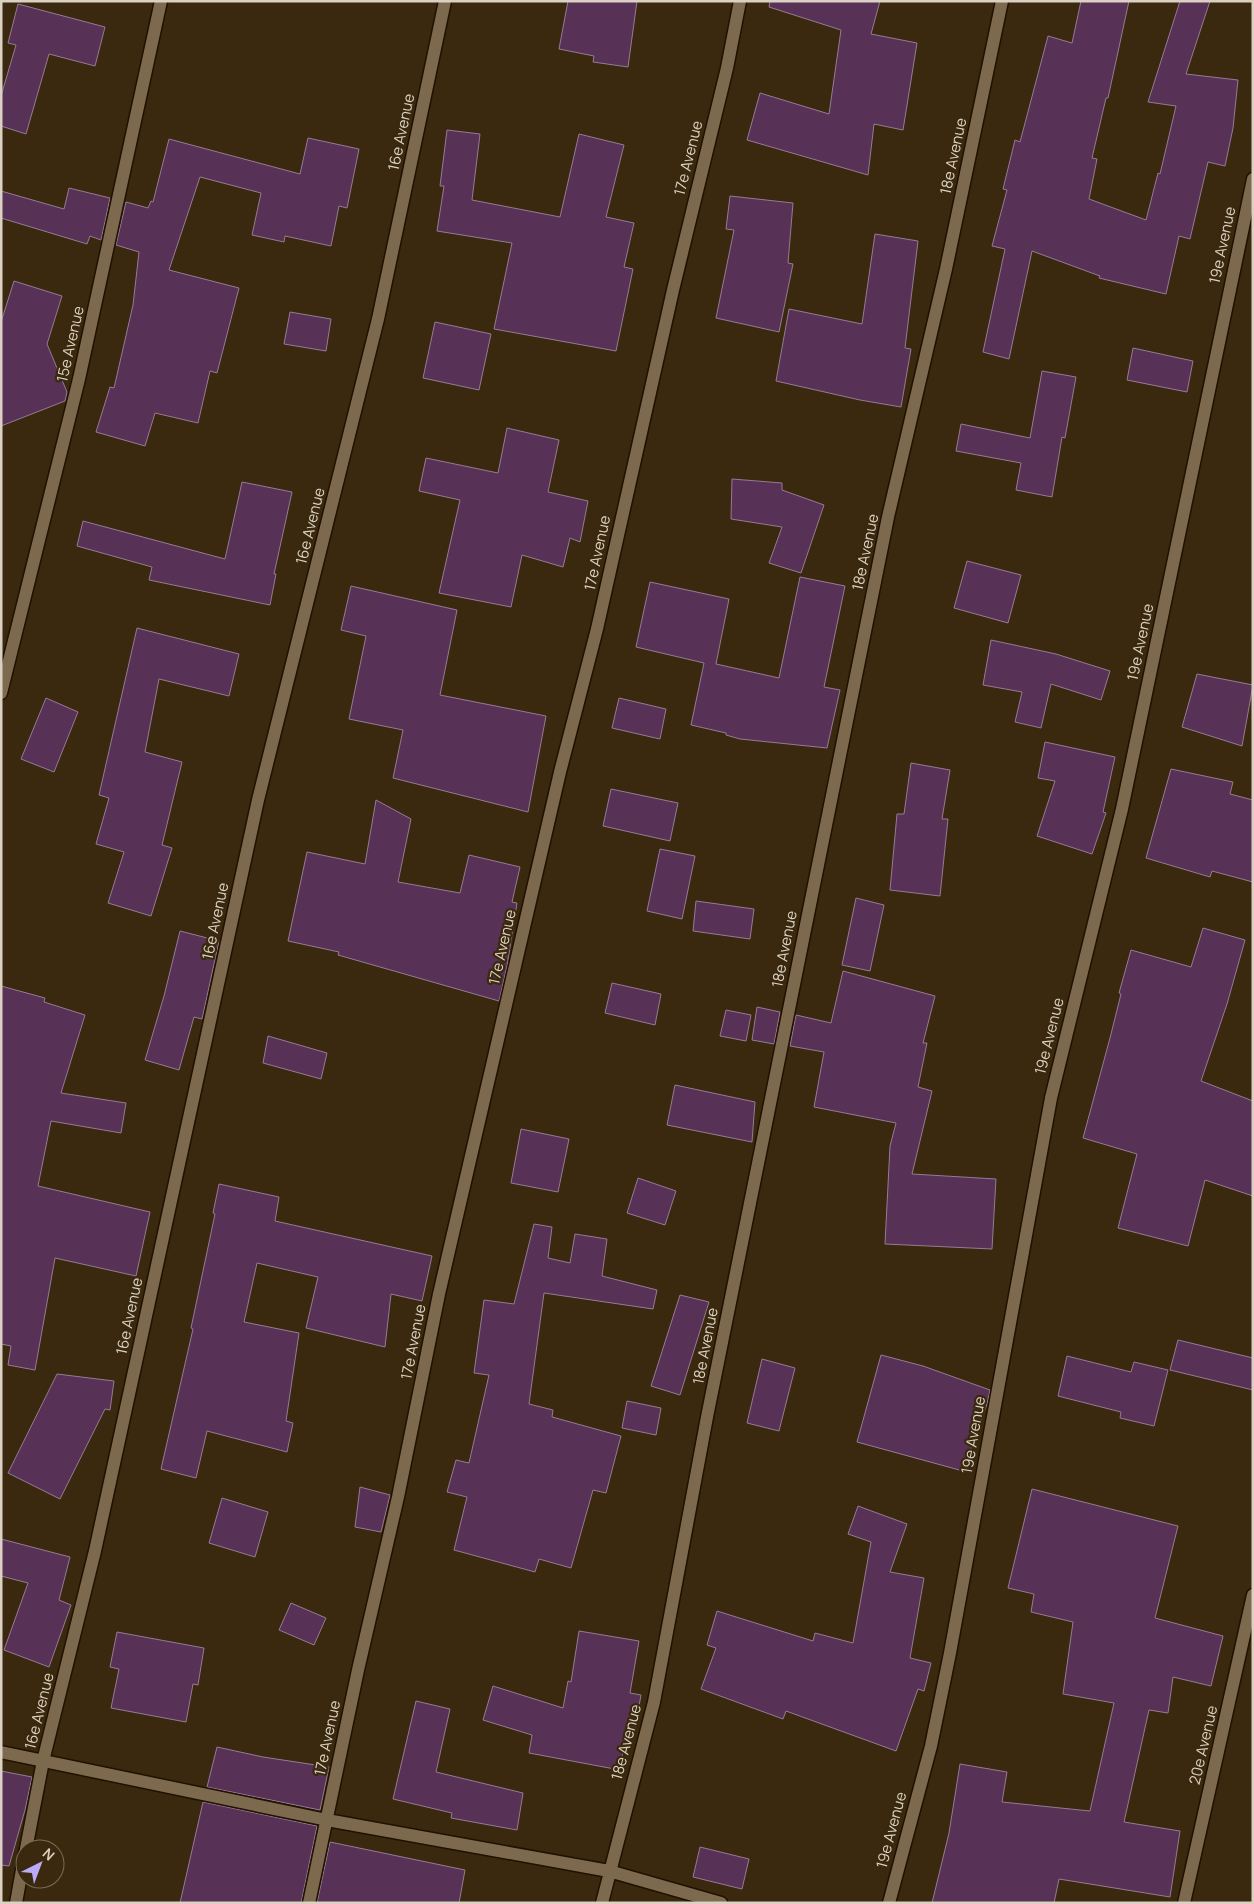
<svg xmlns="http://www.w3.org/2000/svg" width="1254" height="1904" font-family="Manrope,sans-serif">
<rect width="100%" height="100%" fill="#3a290e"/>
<!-- building -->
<path fill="#583157" stroke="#957b94" d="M568,1H637L628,67L593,62L594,56L559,49Z
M770,1H880L871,34L917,43L903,130L874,124L868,175L747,140L760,93L829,114L841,30L769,7Z
M1081,1H1129L1108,98H1106L1092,158L1097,159L1089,199L1146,220L1158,173L1160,174L1176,106L1148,102L1180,1H1210L1186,74L1238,80L1233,128L1225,166L1208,162L1190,239L1179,236L1166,294L1099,278L1100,276L1032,251L1009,359L983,352L1005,249L992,246L1007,190L1003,189L1015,140L1020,142L1048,36L1072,43Z
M18,4L105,27L95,66L49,54L26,134L1,126V96L16,45L8,43Z
M447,130L480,134L472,200L560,217L579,134L624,145L606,217L634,223L624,267L633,269L616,351L494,329L512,243L437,231L444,186H440Z
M308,138L359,149L347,208L339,206L331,246L285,236L284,242L252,235L261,193L200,177L169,270L239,288L217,373L210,371L198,423L155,413L145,446L96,432L110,387L114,388L133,305L139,252L116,245L126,202L148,208L151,201L153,202L169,139L300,174Z
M69,188L110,198L101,240L90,236L87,244L1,218V191L64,209Z
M730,196L793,203L788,263L793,264L779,332L716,318L734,230L726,229Z
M875,234L918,241L905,348L911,349L901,407L860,400L776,381L789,309L862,324Z
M14,281L62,296L47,344L67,392L65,401L1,426V322Z
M290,312L331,319L326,351L284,344Z
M435,322L491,334L479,390L423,378Z
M1133,348L1193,361L1187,392L1127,380Z
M1042,371L1076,377L1065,438L1062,437L1052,497L1016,490L1021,463L956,451L961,424L1030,438Z
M507,428L559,440L548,492L588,501L580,542L570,538L563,567L522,555L511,607L439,593L460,500L419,491L426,458L498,473Z
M732,479L782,483V490L824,505L801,573L769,563L782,527L731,519Z
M242,482L292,492L274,574H276L270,605L149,580L152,567L77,546L83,521L225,559Z
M967,561L1021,575L1008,623L954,608Z
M800,577L845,586L824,687L840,690L827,748L740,739L726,735V733L691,725L704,663L636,647L650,582L729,599L716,664L779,678Z
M351,586L457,610L440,695L546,716L528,812L393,778L403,730L349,719L366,636L341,630Z
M137,628L239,654L229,696L159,679L145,752L182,762L162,845L172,848L151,916L108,903L124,852L96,844L109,798L99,795Z
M991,640L1056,654L1110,671L1101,700L1051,684L1041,728L1015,722L1022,692L983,685Z
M1197,674L1253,685L1242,746L1182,727Z
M46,698L78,712L54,772L21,759Z
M619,698L666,709L660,739L612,728Z
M1045,742L1115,757L1103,812L1106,813L1092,854L1037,836L1055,781L1038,778Z
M911,763L950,770L942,819H948L940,896L890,890L897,814H904Z
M1171,769L1233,782L1230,794L1253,800V882L1212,871L1210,877L1146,858Z
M611,789L678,803L670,841L603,826Z
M376,800L411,819L398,882L460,893L469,855L520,867L512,902L517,903L507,966L499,1001L338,955L339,952L288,941L307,852L365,864Z
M660,849L695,856L682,919L647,911Z
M856,898L884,905L870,971L842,965Z
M696,901L754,909L750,939L693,931Z
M1203,928L1245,940L1227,1004L1201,1081L1253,1101V1196L1205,1180L1188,1246L1118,1228L1137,1154L1083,1138L1110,1038L1121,994L1119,993L1131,950L1191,967Z
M180,931L219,941L202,1019L194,1017L179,1070L145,1060L164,996Z
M843,971L935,996L923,1043H927L918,1087L932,1091L912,1174L996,1179L992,1249L885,1244L890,1146L896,1123L814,1107L824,1052L790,1046L796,1015L831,1023Z
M612,983L661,994L655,1025L605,1013Z
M1,986L45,998L44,1002L85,1015L61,1093L126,1103L121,1133L51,1121L38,1186L150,1212L136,1276L55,1258L35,1370L8,1365L11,1346L1,1344Z
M757,1007L780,1012L774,1044L752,1040Z
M726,1010L751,1015L746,1041L720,1036Z
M268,1036L327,1053L321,1079L263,1063Z
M675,1085L755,1102L752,1142L667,1125Z
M521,1129L569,1139L558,1192L511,1183Z
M638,1178L676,1191L665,1225L627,1213Z
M219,1184L279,1197L275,1221L432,1256L422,1301L391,1294L385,1347L306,1328L318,1277L257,1263L244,1322L299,1333L286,1421L293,1423L287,1452L207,1431L196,1478L161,1469L193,1329L191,1328L215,1214L213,1213Z
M534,1224L552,1227L548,1258L570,1263L575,1234L607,1239L602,1276L657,1290L653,1309L544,1293L529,1404L553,1410L552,1417L621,1436L606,1493L593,1490L571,1568L539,1559L535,1572L454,1550L467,1497L447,1492L456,1460L469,1463L489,1375L474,1373L484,1300L514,1304Z
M680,1295L709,1302L680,1395L651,1386Z
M1178,1340L1253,1358V1390L1170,1370Z
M881,1355L923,1366L990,1390L987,1404L963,1471L857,1442Z
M1067,1356L1131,1372L1134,1362L1168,1370L1154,1426L1120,1418L1121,1412L1058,1396Z
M762,1359L795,1368L779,1431L747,1423Z
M57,1374L114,1381L110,1410L105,1409L60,1499L8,1473Z
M627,1401L661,1408L656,1435L622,1428Z
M360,1487L390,1495L381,1532L355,1527Z
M1032,1489L1178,1526L1155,1618L1223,1636L1211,1686L1173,1677L1168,1713L1149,1710L1124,1822L1180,1831L1170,1897L1059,1879L1054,1903H932L949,1833L960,1764L1007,1772L1002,1802L1090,1811L1114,1703L1063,1694L1073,1622L1031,1612L1034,1594L1008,1588Z
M222,1498L268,1512L255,1557L209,1543Z
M858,1506L907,1524L890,1572L924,1578L910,1658L931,1663L924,1691L918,1689L896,1751L786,1711L783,1719L701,1689L716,1648L707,1645L717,1611L813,1641L815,1633L853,1643L871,1542L848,1534Z
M1,1539L70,1557L59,1600L71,1605L49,1667L4,1650L28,1583L1,1576Z
M291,1603L326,1618L314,1645L279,1630Z
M579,1631L639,1641L630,1693L641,1695L635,1729L627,1727L620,1770L529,1753L532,1735L483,1720L493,1686L563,1708L568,1681L571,1682Z
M117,1632L204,1648L198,1685L193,1684L186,1722L111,1708L119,1669L110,1667Z
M416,1701L450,1709L436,1772L523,1793L517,1830L451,1818L452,1813L393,1799Z
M217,1747L263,1757L329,1767L320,1810L207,1787Z
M1,1771L32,1777L25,1810L9,1866L1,1865Z
M203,1802L317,1826L301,1903H180Z
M330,1842L465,1870L459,1903H317Z
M700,1847L749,1859L742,1889L693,1877Z"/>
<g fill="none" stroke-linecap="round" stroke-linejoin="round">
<!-- street casing -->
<g stroke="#201100" stroke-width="15">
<path id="street" d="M1,693L79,379L161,1
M1,1752L327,1820L609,1871L721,1903
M26,1849L43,1761L95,1551L258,800L378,319L445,1
M16,1903L25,1853
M309,1903L358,1670L398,1497L439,1294L560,772L597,629L673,290L727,68L740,1
M602,1903L654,1702L707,1417L888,517L946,269L1002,1
M889,1903L931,1746L950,1653L1051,1098L1122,809L1253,179
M1184,1903L1253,1595"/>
</g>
<!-- street -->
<use href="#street" stroke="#7d6a4e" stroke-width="12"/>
</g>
<g text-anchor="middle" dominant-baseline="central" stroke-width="4.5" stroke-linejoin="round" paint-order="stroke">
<!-- street labels -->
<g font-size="15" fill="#dbd1c2" stroke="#3a290e">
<text transform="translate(401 132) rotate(-78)">16e Avenue</text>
<text transform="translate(953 156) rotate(-78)">18e Avenue</text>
<text transform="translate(688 158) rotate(-76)">17e Avenue</text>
<text transform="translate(1222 245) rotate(-78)">19e Avenue</text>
<text transform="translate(70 344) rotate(-77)">15e Avenue</text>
<text transform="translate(310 526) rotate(-76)">16e Avenue</text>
<text transform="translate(865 552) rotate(-78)">18e Avenue</text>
<text transform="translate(597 553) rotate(-78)">17e Avenue</text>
<text transform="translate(1140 642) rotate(-78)">19e Avenue</text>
<text transform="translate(215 921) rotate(-78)">16e Avenue</text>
<text transform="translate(502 947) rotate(-77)">17e Avenue</text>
<text transform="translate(784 949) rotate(-79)">18e Avenue</text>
<text transform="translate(1049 1036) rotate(-76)">19e Avenue</text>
<text transform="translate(129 1316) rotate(-78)">16e Avenue</text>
<text transform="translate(413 1342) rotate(-79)">17e Avenue</text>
<text transform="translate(705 1346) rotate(-79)">18e Avenue</text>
<text transform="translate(973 1435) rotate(-80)">19e Avenue</text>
<text transform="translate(39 1711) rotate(-76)">16e Avenue</text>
<text transform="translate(327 1738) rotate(-78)">17e Avenue</text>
<text transform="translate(626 1742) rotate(-75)">18e Avenue</text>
<text transform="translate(1203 1745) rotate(-77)">20e Avenue</text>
<text transform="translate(891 1830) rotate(-75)">19e Avenue</text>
</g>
</g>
<!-- border -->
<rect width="1254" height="1904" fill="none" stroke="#dbd1c2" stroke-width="5"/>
<!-- north arrow -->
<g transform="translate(40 1864) rotate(42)"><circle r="24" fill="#3a290e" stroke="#7a6c56"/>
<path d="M0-4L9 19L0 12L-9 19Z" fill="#b9abf7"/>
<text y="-8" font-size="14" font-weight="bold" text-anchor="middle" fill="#dbd1c2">N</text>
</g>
</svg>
